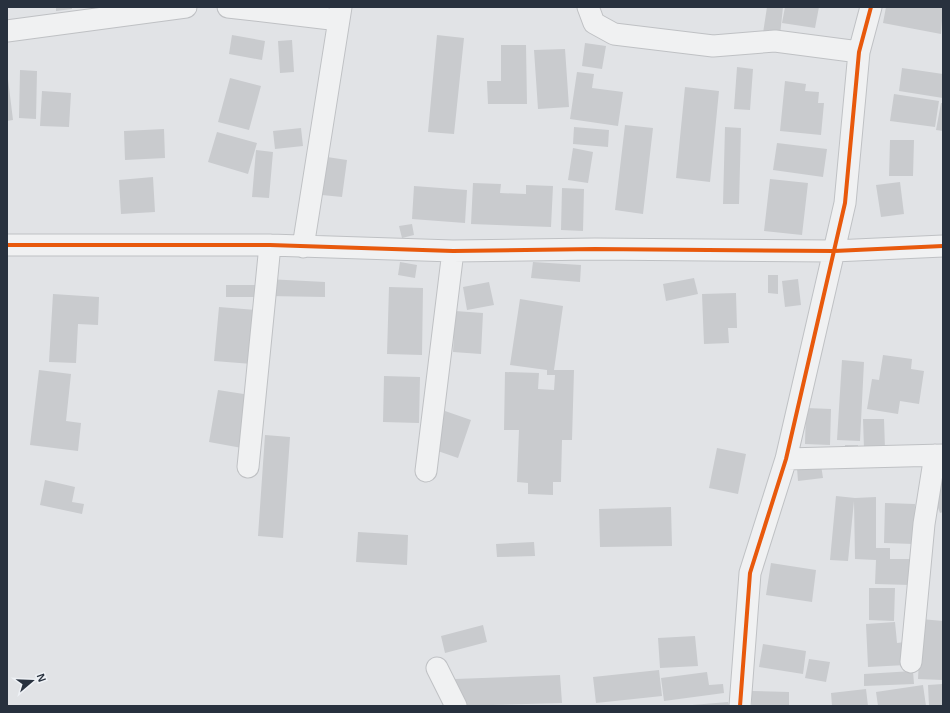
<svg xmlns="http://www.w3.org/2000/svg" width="950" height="713" font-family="Helvetica,sans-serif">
<rect width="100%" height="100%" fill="#e1e3e6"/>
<!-- building -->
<path fill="#c9cbce" d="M56,7H72V9L56,11Z
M767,7H783L780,35L763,33Z
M785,7H819L815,28L782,23Z
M886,7H943L941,34L883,23Z
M232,35L265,41L262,60L229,54Z
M437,35L464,38L454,134L428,132Z
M292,40L294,72L280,73L278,41Z
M585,43L606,46L602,69L582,66Z
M501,45H526L527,104H488L487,81H501Z
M565,49L569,107L538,109L534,50Z
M737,67L753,69L750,110L734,109Z
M902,68L943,74V98L899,91Z
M20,70L37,71L36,119L19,118Z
M7,71L13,120L7,121Z
M577,72L594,74L592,88L623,92L618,126L570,119Z
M230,78L261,86L249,130L218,122Z
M785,81L806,84L805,91L819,92L818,103H824L821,135L780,131Z
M685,87L719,91L710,182L676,178Z
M42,91L71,93L69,127L40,126Z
M894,94L939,101L935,127L890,121Z
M941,103H943V131L936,130Z
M625,125L653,128L643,214L615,210Z
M574,127L609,130L608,147L573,144Z
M725,127L741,128L739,204H723Z
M301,128L303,146L275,149L273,131Z
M164,129L165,158L125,160L124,131Z
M217,132L257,143L248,174L208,162Z
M890,140H914L913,176H889Z
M777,143L827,149L823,177L773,170Z
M573,148L593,152L588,183L568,180Z
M256,150L273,152L269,198L252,197Z
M327,157L347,160L342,197L322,195Z
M153,177L155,212L121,214L119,180Z
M770,179L808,183L802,235L764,231Z
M900,182L904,214L881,217L876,185Z
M473,183L501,184L500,193L526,194V185L553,186L551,227L471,224Z
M414,186L467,190L465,223L412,219Z
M562,188L584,189L583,231L561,230Z
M412,224L414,235L402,238L399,226Z
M400,262L417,265L415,278L398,275Z
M533,262L581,265L580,282L531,278Z
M768,275H778V294L768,293Z
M694,278L698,294L666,301L663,284Z
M267,279L325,282V297L267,296Z
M798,279L801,305L785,307L782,281Z
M489,282L494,305L467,310L463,287Z
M226,285H260V297H226Z
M389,287L423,288L422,355L387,354Z
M736,293L737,328H728L729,343L704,344L702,294Z
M53,294L99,297L98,325L78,324L76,363L49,362Z
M520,299L563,306L554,370H574L572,440H562L561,482H553V495L528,494V483L517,482L519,430H504L505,372L539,373L538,389L554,390L555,375H547V370L510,365Z
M219,307L257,310L252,364L214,361Z
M455,311L483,313L481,354L453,352Z
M883,355L912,359L911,369L924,371L919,404L900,401L898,414L867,409L872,379L879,380Z
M842,360L864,362L860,441L837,440Z
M39,370L71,374L66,421L81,423L78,451L30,445Z
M384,376L420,377L419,423L383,422Z
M218,390L250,395L242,448L209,442Z
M806,408L831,409L830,445L805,444Z
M445,411L471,420L458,458L432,449Z
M863,419H884L885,449H864Z
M265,435L290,437L283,538L258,536Z
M845,445H858V457H845Z
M717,448L746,454L738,494L709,488Z
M821,465L823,478L798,481L797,468Z
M943,470V512L940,513L926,476Z
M45,480L75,487L72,502L84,504L82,514L40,505Z
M836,496L855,498L876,497V548H890V559H910V585L875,584L876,560L855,559L854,501L848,561L830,560Z
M885,503L915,504L914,544L884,543Z
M671,507L672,546L600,547L599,509Z
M358,532L408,535L407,565L356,562Z
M534,542L535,556L497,557L496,544Z
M771,563L816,570L812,602L766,595Z
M869,588H895L894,621L869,620Z
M921,619L943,621V680L918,679Z
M895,622L897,643L905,642L906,665L868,667L866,624Z
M483,625L487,642L445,653L441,636Z
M695,636L698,666L660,668L658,638Z
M763,644L806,651L803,674L759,667Z
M809,659L830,662L826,682L805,678Z
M659,670L662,696L596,703L593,677Z
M913,671L914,684L864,686V674Z
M707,672L709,685L723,684L724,693L664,701L661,678Z
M560,675L562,703L457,706L455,679Z
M943,684V706H929L928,685Z
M923,685L926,706H878L876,692Z
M866,689L868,706H832L831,693Z
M752,691L789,692V706H752Z
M728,702L729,706H692V705Z"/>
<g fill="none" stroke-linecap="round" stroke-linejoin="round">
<!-- minor casing -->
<g stroke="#bfc1c4" stroke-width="23">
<path id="minor" d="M228,7L339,20
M588,7L594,23L614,34L713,46L775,41L859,52
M7,31L186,7
M7,245H270L453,251L595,249L834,251L943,246
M303,247L341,7
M786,459L943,455
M248,467L270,245
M426,471L453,251
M911,662L924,524L935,455
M437,668L456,706
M740,706L750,573L786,459L845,203L859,52L871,7"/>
</g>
<!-- minor -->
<use href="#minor" stroke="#f0f1f2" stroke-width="21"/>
<!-- cycleway casing -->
<g stroke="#eef1f5" stroke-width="6">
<path id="cycleway" d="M7,245H270L453,251L595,249L834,251L943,246
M740,706L750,573L786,459L845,203L859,52L871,7"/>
</g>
<!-- cycleway -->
<use href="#cycleway" stroke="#e8590c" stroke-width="4"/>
</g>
<!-- border -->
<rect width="950" height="713" fill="none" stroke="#28313e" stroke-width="16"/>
<!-- north arrow -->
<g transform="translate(32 681) rotate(71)" stroke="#eef1f5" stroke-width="3" paint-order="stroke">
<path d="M0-3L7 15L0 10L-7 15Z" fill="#28313e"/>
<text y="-6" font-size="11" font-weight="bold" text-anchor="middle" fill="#28313e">N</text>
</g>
</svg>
